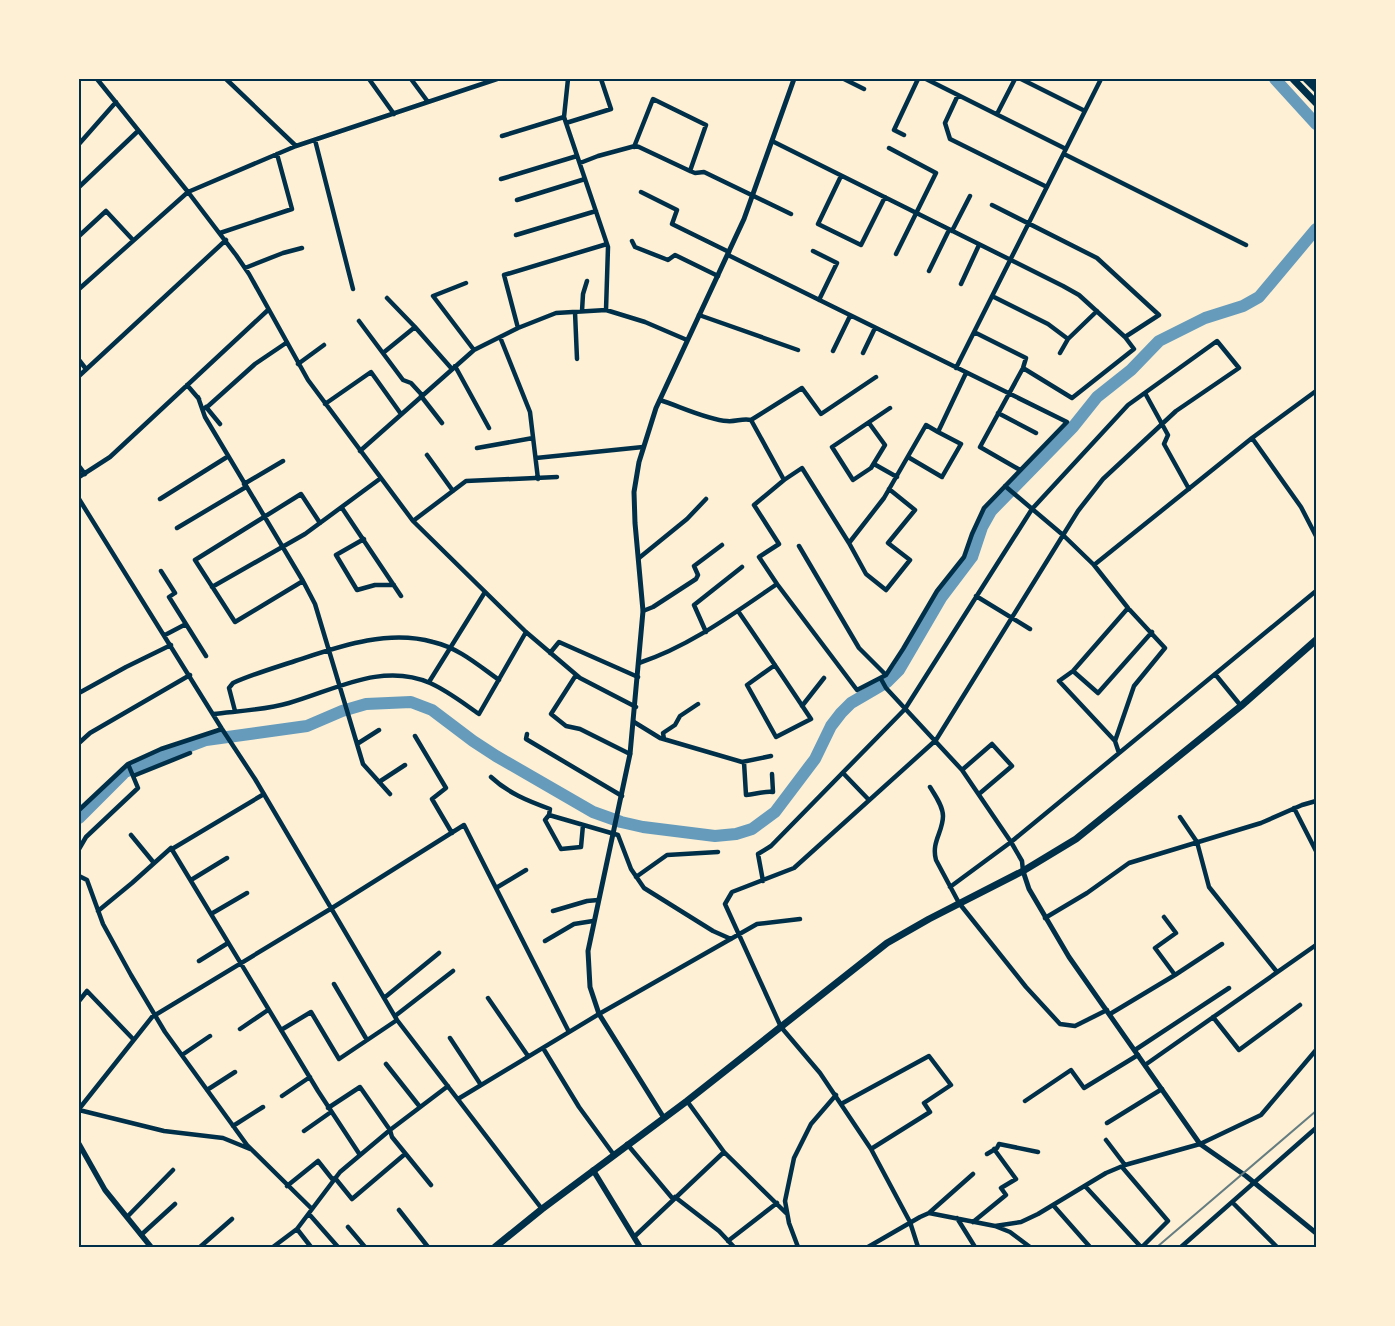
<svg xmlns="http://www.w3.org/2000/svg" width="1395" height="1326" font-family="'Open Sans',sans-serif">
<rect width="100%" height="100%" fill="#fdf0d5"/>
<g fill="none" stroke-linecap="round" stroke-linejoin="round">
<!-- river -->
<path stroke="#669bbc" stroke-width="12" d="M1275,79L1316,124
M79,818L125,772L148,762L206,740L307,726L342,711L366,704L411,702L432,710L473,741L496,756L593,812L621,822L643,827L715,836L736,834L752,829L775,812L815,759L831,726L841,713L851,703L887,682L899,670L941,598L972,557L982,527L991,511L1073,427L1097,397L1131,370L1159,341L1205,318L1243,306L1259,297L1316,229"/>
<!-- minor -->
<path stroke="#003049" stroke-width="4.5" d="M97,79L188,192L236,255L249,274L308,380L413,521L526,632L580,678L636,707
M226,79L296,146
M369,79L394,114
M411,79L428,102
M568,79L564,117L608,247L606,310
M844,79L864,89
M926,79L1066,149
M1021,79L1085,111
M1313,79L1316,82
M958,95L945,123L950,139L1047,187
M997,114L1015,79
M566,123L611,109L601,79
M904,135L894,130L918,79
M502,136L564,117
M315,140L353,289
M772,141L1063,286L1079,295L1125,337L1159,315L1097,258L992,205
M79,144L116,102
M634,147L653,99L706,125L690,171
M889,148L936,173L896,254
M1064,154L1246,245
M580,163L598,156L635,146L639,147L690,171L695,173L704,172L791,214
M841,176L818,224L861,245L885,197
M501,179L577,156
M79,187L138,131
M641,192L677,210L672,224L729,252
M517,200L585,179
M952,231L970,196
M220,233L292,209L277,154
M516,235L596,211
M79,236L106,211L133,240
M632,241L635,247L668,260L675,255L718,276
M813,251L837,263L819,300
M245,268L283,253L302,248
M929,271L949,230
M466,283L433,296L474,350
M961,284L979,245
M79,289L188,192L296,146L497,79
M992,296L1048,324L1068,339
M387,298L415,327L452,369
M582,311L583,294L587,281
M575,312L577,359
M699,315L798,350
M359,321L403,380L411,383L422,395
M518,328L504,275L607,244
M974,332L1026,358L1023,368L980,447L1020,470
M500,337L530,412L538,479
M833,351L850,316
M383,353L415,327
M863,353L875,328
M1060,353L1068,339L1097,311
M79,360L86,369
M298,364L324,345
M455,366L489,428
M956,368L1101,79
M1023,368L1072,398L1134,349L1125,337
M79,376L226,240
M187,385L199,399
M1145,393L1168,435L1164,444L1189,489
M421,396L442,423
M198,397L205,417L303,581L315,604L363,764L390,794
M660,400C679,406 708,420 727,421C736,422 742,418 751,420L802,388L821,414L876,377
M325,404L371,372L401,414
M206,407L220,424
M206,408L255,364L286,343
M998,413L1036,433
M751,420L784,480
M869,423L885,445L871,468L853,480L832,447L890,408
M1252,438L1301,507L1316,536
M477,448L533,438
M360,451L474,350L518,328L556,313L606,310L645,322L687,340
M427,455L453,491
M908,457L942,477L961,444L938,432
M536,458L643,447
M874,464L897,477
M79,466L85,474
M79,477L110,457L268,310
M244,484L283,461
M1005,486L1063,535L1094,565L1252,438L1316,391
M889,489L915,510L888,543L910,560L886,590L866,574L849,543L884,498L926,425L938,432L966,373
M79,499L222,729L255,779L397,1020L542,1209
M160,499L227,457
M342,508L401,596
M413,521L466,481L557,477
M177,528L246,487
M364,539L336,555L357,590L375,585H394
M799,546L859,648L886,675
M639,558L687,519L706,499
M1094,565L1128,608L1165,648L1134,686L1115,741L1119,753
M161,571L175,593L169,597L206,656
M303,581L235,622L195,560L301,494L320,523
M777,584L759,557L779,544L754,505L784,480L802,468L849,543
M212,587L305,534L381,478
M976,596L1030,629
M643,611L653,607L696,579L698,575L694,566L722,545
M738,611C763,647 787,683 811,719L776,737L747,685L775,665
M706,632L694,605L742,567
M165,635L186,624
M550,653L559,642L638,677
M639,663C690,646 733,614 777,584L857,690L886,675L903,649L937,591L964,557L972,534L984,508L1067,422L728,255
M1073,671L1098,693L1152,632
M1215,674L1241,706
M576,675L551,714L566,726L580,729L630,754
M881,679L886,688L962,770L1011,842L1022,861L1023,871
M429,682L485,592
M79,693L126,667L171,645
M802,706L824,678
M235,711L229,688L233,683C253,674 274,668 295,661C338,647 387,629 433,642C459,648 478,665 499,680
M213,714C238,711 265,710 289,703C335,690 382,662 430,683C448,691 463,703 479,714L526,632
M634,722L660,738L742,762L771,756
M527,734L526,739L622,796
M415,736L446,788L432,799L452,833
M664,739L663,733L675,725L680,716L698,704
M1115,741L1059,681L1073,671L1128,608
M79,743L90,733L190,675
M357,744L379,730
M744,762L746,795C756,794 763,791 773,792L772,774
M962,770L992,744L1012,766L979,794
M843,773L869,800
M133,776L190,753
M491,777C508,793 528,801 550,809L549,815L618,835L631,869L644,888L713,931L731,939
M379,782L405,765
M930,787C935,795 943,806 943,816C943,832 931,842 936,860L959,903L1026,987L1060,1024L1075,1026L1107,1010
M1294,808L1316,851
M79,810L128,764L161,749L222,729
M549,815L545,820L561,849L581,847L583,825
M1180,817L1197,842L1209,887L1277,972
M131,835L154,863
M79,849L86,837L138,788L128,764
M172,849L264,794
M79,876L87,880L103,924L131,975L165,1032L247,1145L312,1209
M636,877L667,855L718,852
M191,880L227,858
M763,881L758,854L771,846L905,709L1032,509L1128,405L1217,341L1239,368L1176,411L1103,479L1078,511L936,740L794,868L732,892L725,904L781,1027L820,1073L871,1149L910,1222L918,1247
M950,887L1011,842L1316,591
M496,888L526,870
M98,911L132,883L171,848L318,1091L360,1155
M553,911L587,901L598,900
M211,914L247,893
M1045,918L1087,893L1129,863L1261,823L1302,805L1316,801
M545,941L574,924L593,921
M199,961L228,943
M1175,975L1222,944
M334,984L367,1040
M384,998L439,953
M488,998L528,1056
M79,1001L87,991L134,1040
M1110,1014L1175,975L1155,948L1176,933L1164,917
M395,1016L453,971
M1213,1017L1239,1050L1300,1005
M240,1029L268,1010
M281,1030L311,1012L339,1059L397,1020
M450,1038L481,1085
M543,1048L579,1107L614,1155
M1135,1050L1229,988
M182,1055L210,1036
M386,1064L420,1107
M1145,1065L1316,945
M207,1090L235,1072
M282,1096L310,1077
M458,1099L599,1014L757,924L800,919
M687,1101L724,1152L786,1213
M1025,1101L1071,1070L1084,1088L1138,1055
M841,1104L929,1056L951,1085L924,1103L930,1112L871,1149
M328,1108L360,1087L390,1130L392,1137L431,1185
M79,1109L152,1017L332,908L464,825L569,1032
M79,1110L164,1131L223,1138L250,1149
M1107,1123L1162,1089
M233,1126L263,1107
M304,1131L331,1112
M1106,1140L1125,1165
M627,1144L673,1199
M987,1154L997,1148L999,1144L1038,1152
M1122,1167L1168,1221L1142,1247
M335,1178L352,1199L405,1154
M287,1186L318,1161L333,1180
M1085,1186L1141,1247
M675,1197L719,1231L734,1247
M1232,1202L1277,1247
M1053,1205L1090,1247
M399,1210L428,1247
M929,1213L973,1174
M309,1214L338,1247
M127,1217L173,1170
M957,1218L975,1247
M973,1222L1006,1195L1001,1188L1016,1179L994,1149
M995,1226L1021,1222L1038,1214L1106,1173L1125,1165L1200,1144L1261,1115L1316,1050
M348,1227L365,1247
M297,1229L311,1247
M141,1235L175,1204
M634,1237L724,1152
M728,1241L777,1203
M200,1247L232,1219
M273,1247L297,1229L340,1172L390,1130L448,1086
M798,1247L789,1223L785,1201L794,1158L811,1124L836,1095
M868,1247L920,1217L929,1213L995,1226L1010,1232L1030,1247
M1181,1247L1316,1128"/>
<!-- tertiary -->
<path stroke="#003049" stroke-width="5" d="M1023,871L1029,889L1069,957L1200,1144L1246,1176L1316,1233
M664,1118L599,1014L590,987L588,951L630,754L643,611L635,523L634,492L639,462L656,408L744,219L794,79"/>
<!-- secondary -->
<path stroke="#003049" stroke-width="5.5" d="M79,1144L105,1190L151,1247
M593,1170L640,1247"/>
<!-- trunk -->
<path stroke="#003049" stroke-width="7" d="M1293,79L1316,103
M1306,79L1316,89
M495,1247L542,1209L687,1101L887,943L929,919L1023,871L1076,839L1241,706L1316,640"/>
<!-- rail -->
<path stroke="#657d81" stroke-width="2" d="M1157,1247L1316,1111"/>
</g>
<!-- border -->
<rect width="1395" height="1326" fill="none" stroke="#fdf0d5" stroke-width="160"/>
<rect x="80" y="80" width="1235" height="1166" fill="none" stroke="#003049" stroke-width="2"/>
</svg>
